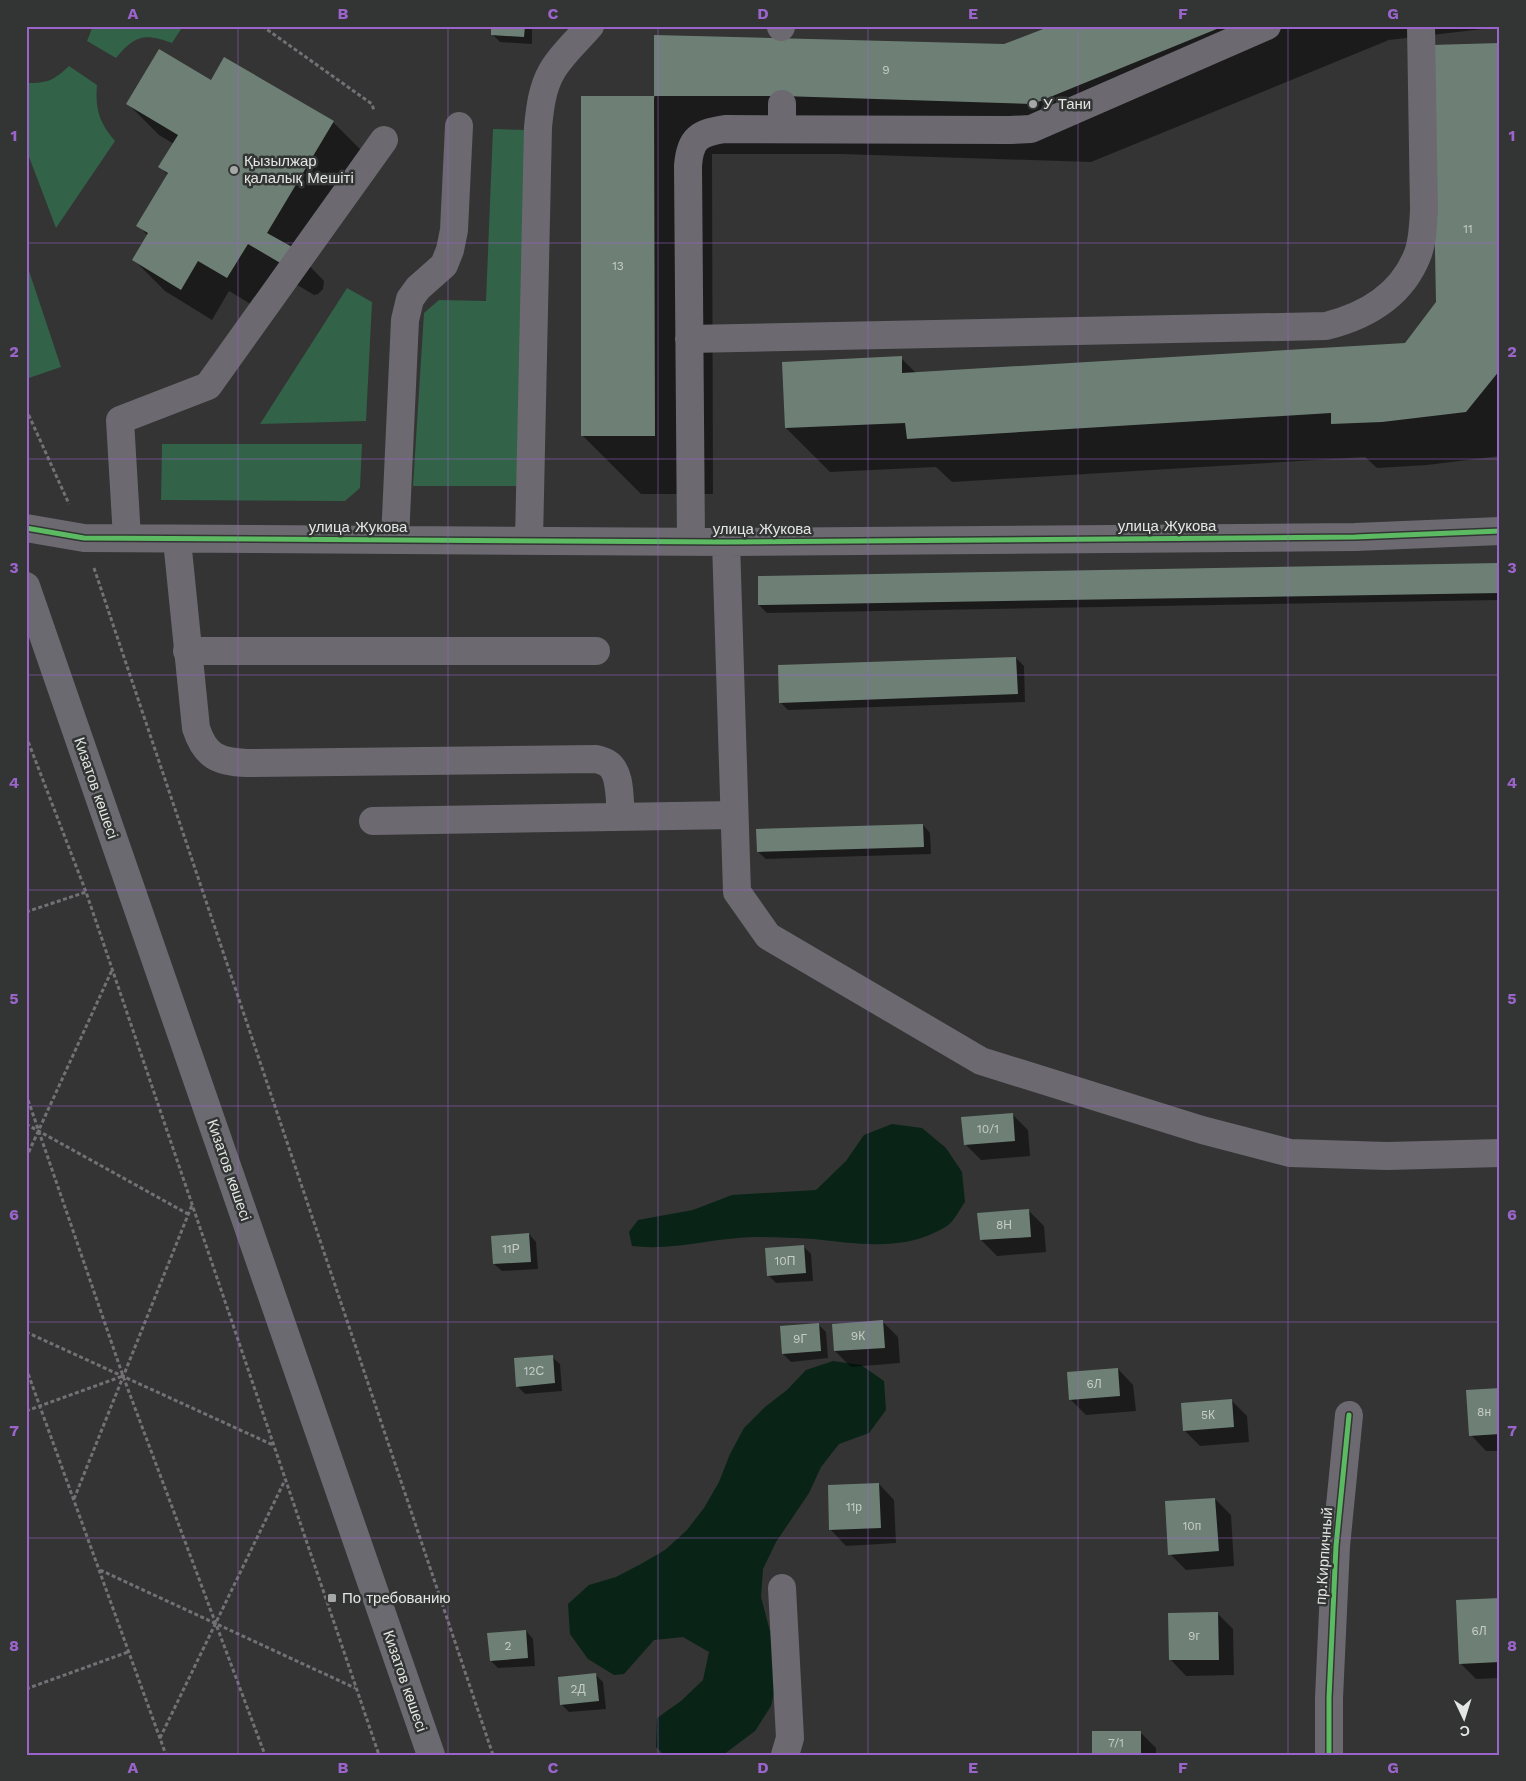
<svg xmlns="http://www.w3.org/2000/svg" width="1526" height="1781" font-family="'Work Sans',sans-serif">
<rect width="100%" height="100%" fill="#333433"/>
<!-- green -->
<path fill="#326248" d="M93,26H183L172,43C144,33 135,35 116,58L87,41Z
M69,66L97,85C95,109 99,122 115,141L56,228L26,149V83C48,83 53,81 69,66Z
M493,129L529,130L518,486H413L424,313L439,300L486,301Z
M26,262L61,367L26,379Z
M347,288L372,302L366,421L260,424Z
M162,444H362L360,488L345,501L161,500Z"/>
<!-- water -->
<path fill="#092416" d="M892,1124L922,1128L946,1148L962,1172L965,1202C960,1209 954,1221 947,1226C906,1252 859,1244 814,1239C794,1238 773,1237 753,1237C712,1238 673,1251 632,1246L629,1232L638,1220L693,1210L732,1195L816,1190L846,1161L864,1135Z
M833,1361L861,1365L884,1381L886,1410L869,1433L839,1444L821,1467L809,1493L776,1542L763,1569L761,1597L775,1651L777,1679L771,1706L755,1731L723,1755H664L656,1747L657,1718L681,1701L703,1680L709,1652L683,1637L654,1640L624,1674L614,1675L588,1659L570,1634L568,1604L589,1585L616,1577L641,1564L665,1550L687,1530L704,1508L719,1482L730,1454L744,1428L765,1407L787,1390L806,1370Z"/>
<!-- shadow -->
<path fill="#0007" d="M492,26H532V44L500,42L492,34Z
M1054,26L1500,27L1389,40L1091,162L841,154H712L713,494H641L583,436L582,98H655V36L1004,45Z
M1500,44V456L1427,465L1377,468L1365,457L952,482L936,467L830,472L786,428L901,358L917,374L1405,344L1438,303Z
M211,81L333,122L364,153L302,258L324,281L323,289L318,294L314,295L279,274L259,309L229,291L212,320L165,291L134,260L148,236L138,225L168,175L160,167L174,144L159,135L128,104Z
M1500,565V600L767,613L759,605Z
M1016,658L1024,666L1025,702L788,710L780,702Z
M923,825L930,833L931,854L766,859L758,852Z
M1012,1114L1028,1130L1030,1156L981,1160L965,1144Z
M1028,1210L1044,1226L1046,1252L997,1256L981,1240Z
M529,1234L536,1242L538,1269L502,1271L494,1264Z
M803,1246L811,1254L813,1281L776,1283L768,1275Z
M882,1321L898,1337L900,1363L851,1367L835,1351Z
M818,1324L826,1332L828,1358L791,1362L783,1354Z
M552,1357L560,1364L562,1391L525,1394L517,1386Z
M1118,1369L1133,1385L1136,1411L1086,1415L1070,1399Z
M1500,1389V1451H1486L1471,1435Z
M1231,1400L1247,1416L1249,1442L1200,1446L1184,1430Z
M879,1484L894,1500L896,1543L846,1546L831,1530Z
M1215,1499L1231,1515L1234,1566L1186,1570L1170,1554Z
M1500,1599V1678L1476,1679L1460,1663Z
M1217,1613L1233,1629L1234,1675L1186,1676L1171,1660Z
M526,1631L533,1639L535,1666L498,1668L491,1661Z
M596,1675L603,1682L606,1709L569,1712L561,1704Z
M1140,1732L1156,1748V1755H1093Z"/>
<!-- building -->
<path fill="#6e8076" d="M491,26H525L524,37L491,35Z
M1051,26H1224L1033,104L782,96H654V35L1004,44Z
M1500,43V370L1466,412L1382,422L1331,424V413L907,439L905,423L785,428L782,362L902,356V373L1405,343L1436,302L1431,45Z
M159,49L211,80L224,57L334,121L267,233L294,248L282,264L248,244L227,278L198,261L181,290L132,260L148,233L136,226L168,173L158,167L178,135L126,104Z
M581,96H654L655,436H581Z
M1500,563V593L758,605V576Z
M1016,657L1018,694L779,703L778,665Z
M923,824L924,847L757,852L756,829Z
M1013,1113L1015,1141L964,1145L961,1117Z
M1029,1209L1031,1237L980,1240L977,1213Z
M529,1233L531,1262L493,1264L491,1236Z
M804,1245L806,1273L767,1276L765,1248Z
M883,1320L885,1348L834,1351L832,1324Z
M819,1323L821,1351L782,1354L780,1326Z
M553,1355L555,1383L516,1387L514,1358Z
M1118,1368L1120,1396L1069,1400L1067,1372Z
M1500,1388V1434L1469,1436L1466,1390Z
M1232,1399L1234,1427L1183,1431L1181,1403Z
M879,1483L881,1528L829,1530L828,1485Z
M1215,1498L1219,1551L1168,1555L1165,1501Z
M1500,1598V1662L1459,1664L1456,1600Z
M1218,1612L1219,1660H1169L1168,1613Z
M526,1630L528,1658L490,1661L487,1633Z
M596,1673L599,1701L560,1705L558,1677Z
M1092,1731H1141V1755H1092Z"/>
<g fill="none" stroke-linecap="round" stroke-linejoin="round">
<!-- path -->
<path stroke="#737076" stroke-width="3" stroke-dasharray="4 2.5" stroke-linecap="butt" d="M262,26L372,104L374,111
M26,409L69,504
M94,568L493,1755
M26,736L86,892L379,1755
M26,912L86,892
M26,1094L123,1376L265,1755
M26,1124L188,1214
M26,1158L112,970
M26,1332L273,1445
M26,1368L166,1755
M26,1411L123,1376
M74,1499L192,1205
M100,1570L355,1688
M26,1689L128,1652
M160,1738L285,1480"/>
<!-- minor -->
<path stroke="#6c6971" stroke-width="28" d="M781,26V27
M782,129V104
M689,339L1326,326C1366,316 1401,296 1417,256C1423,242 1423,225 1424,210L1421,26
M26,528L84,538L726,542L1355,537L1500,531
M127,538L120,420L208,386L384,140
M395,539L405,320L410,299L418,288L444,265L450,250L454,230L459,126
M177,540L196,728C205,756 218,762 247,763L596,759C599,760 604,761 607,763C622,772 619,801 621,817
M529,540L538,127C540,108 542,88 552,71C561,55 578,40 590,26
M691,542L688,166C690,138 699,133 725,129L1010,130L1031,129L1267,26
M726,542L737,892L768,936L981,1061L1202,1130L1290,1153L1387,1156L1500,1153
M187,651H596
M373,821L734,815
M782,1588L790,1738L785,1755
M1329,1755V1698L1336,1546L1349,1415"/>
<!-- major -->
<path stroke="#6c6a71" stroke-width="28" d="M26,586L431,1755"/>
<!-- cycleway casing -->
<g stroke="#323533" stroke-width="8">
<path id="cycleway" d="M26,528L84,538L726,542L1355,537L1500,531
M1329,1755V1698L1336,1546L1349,1415"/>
</g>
<!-- cycleway -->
<use href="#cycleway" stroke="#5cba63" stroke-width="5"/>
</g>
<!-- grid -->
<path fill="none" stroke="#9a64ca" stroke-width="1" stroke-opacity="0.55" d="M238,26V1755M448,26V1755M658,26V1755M868,26V1755M1078,26V1755M1288,26V1755M26,243H1500M26,459H1500M26,675H1500M26,890H1500M26,1106H1500M26,1322H1500M26,1538H1500"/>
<!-- markers -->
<g fill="#a6a8a7" stroke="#323533" stroke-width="2">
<circle cx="1033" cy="104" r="5"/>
<circle cx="234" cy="170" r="5"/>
<rect x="327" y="1593" width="10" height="10" rx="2.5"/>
</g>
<g text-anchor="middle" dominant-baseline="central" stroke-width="5" stroke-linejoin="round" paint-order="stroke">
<!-- number labels -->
<g font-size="12" fill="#c6ccc9">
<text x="886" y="70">9</text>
<text x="1468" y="229">11</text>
<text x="618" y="266">13</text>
<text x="988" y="1129">10/1</text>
<text x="1004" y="1225">8Н</text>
<text x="511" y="1249">11Р</text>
<text x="785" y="1261">10П</text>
<text x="858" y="1336">9К</text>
<text x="800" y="1339">9Г</text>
<text x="534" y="1371">12С</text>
<text x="1094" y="1384">6Л</text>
<text x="1484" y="1412">8н</text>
<text x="1208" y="1415">5К</text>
<text x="854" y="1507">11р</text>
<text x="1192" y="1526">10п</text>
<text x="1479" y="1631">6Л</text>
<text x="1194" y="1636">9г</text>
<text x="508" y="1646">2</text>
<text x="578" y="1689">2Д</text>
<text x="1116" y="1743">7/1</text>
</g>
<!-- poi labels -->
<g font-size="15" fill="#e4e6e5" stroke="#323533" text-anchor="start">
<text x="1043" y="104">У Тани</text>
<text x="244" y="161">Қызылжар<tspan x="244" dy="17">қалалық Мешіті</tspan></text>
<text x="342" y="1598">По требованию</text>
</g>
<!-- street labels -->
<g font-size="15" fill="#e4e6e5" stroke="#323533">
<text x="1167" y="526">улица Жукова</text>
<text x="358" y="527">улица Жукова</text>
<text x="762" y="529">улица Жукова</text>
<text transform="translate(96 788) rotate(71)">Кизатов көшесі</text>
<text transform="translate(229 1170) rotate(71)">Кизатов көшесі</text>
<text transform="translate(1324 1556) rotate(-86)">пр.Кирпичный</text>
<text transform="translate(405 1681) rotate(71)">Кизатов көшесі</text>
</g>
</g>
<!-- border -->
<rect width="1526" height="1781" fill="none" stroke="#323533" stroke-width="55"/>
<!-- north arrow -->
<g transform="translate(1464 1718) rotate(176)" stroke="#323533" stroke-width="4" paint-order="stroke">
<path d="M0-4L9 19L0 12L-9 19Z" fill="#e4e6e5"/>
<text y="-8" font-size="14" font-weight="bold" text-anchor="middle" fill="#e4e6e5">С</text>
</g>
<rect x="28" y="28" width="1470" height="1726" fill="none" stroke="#9a64ca" stroke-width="2"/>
<g font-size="16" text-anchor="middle" font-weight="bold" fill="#9a64ca">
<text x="133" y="19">A</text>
<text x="343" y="19">B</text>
<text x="553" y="19">C</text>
<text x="763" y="19">D</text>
<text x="973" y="19">E</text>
<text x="1183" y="19">F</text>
<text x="1393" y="19">G</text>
<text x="14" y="141">1</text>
<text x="1512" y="141">1</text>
<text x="14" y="357">2</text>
<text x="1512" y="357">2</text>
<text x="14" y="573">3</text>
<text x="1512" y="573">3</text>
<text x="14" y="788">4</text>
<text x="1512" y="788">4</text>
<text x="14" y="1004">5</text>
<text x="1512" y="1004">5</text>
<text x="14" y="1220">6</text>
<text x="1512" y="1220">6</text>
<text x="14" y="1436">7</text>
<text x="1512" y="1436">7</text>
<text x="14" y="1651">8</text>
<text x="1512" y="1651">8</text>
<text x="133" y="1773">A</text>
<text x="343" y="1773">B</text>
<text x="553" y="1773">C</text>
<text x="763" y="1773">D</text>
<text x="973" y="1773">E</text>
<text x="1183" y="1773">F</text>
<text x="1393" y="1773">G</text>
</g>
</svg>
